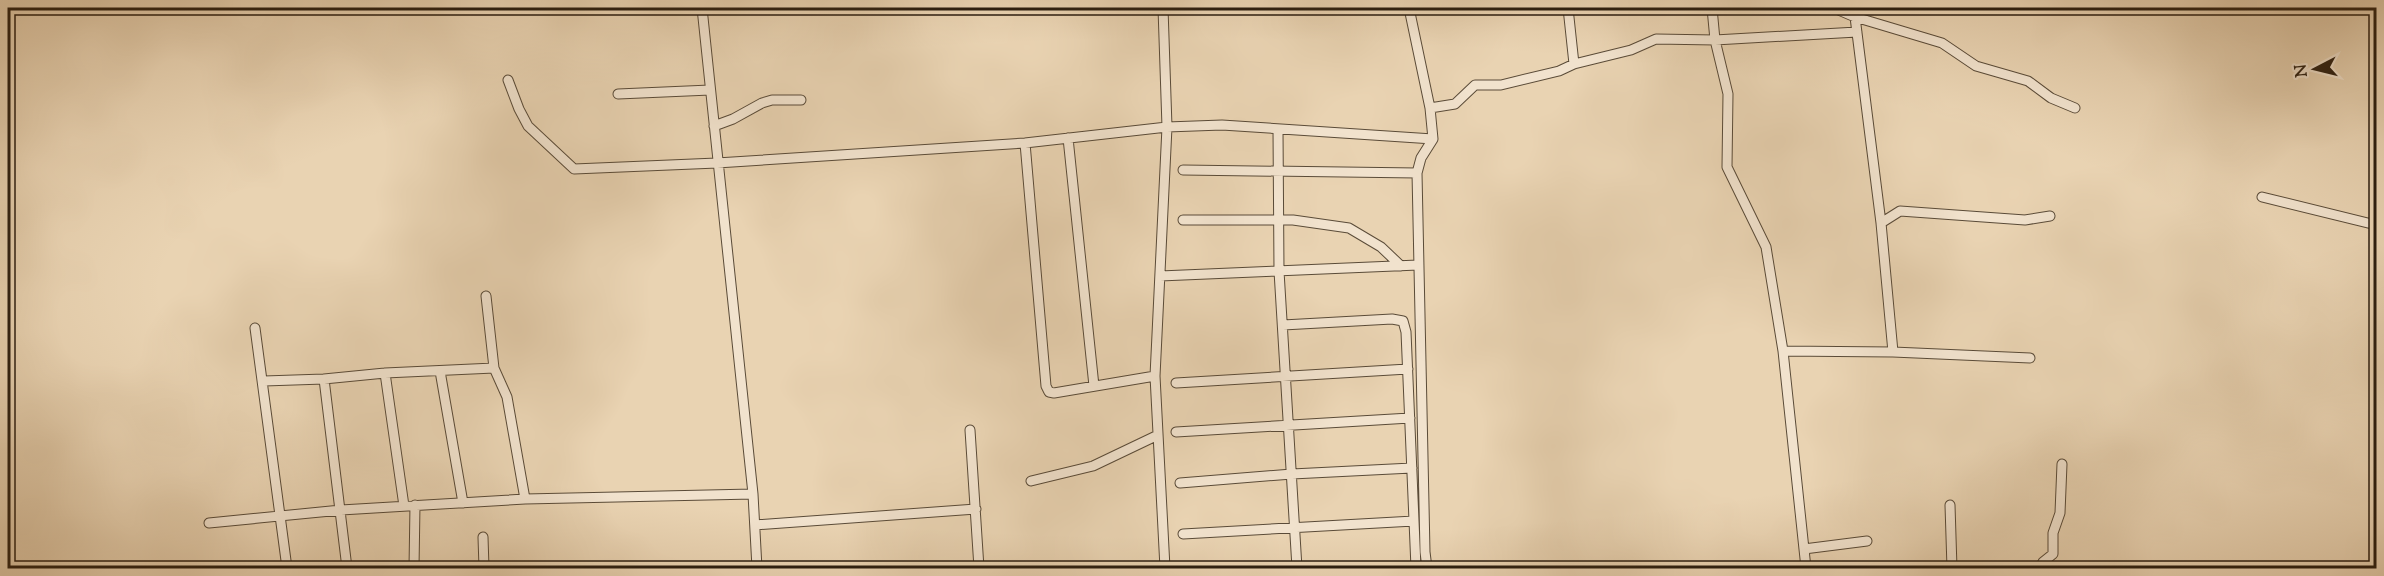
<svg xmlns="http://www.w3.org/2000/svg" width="2384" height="576" font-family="'Sorts Mill Goudy',serif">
<rect width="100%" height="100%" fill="#e9d3b2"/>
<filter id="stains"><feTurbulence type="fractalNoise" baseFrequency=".00333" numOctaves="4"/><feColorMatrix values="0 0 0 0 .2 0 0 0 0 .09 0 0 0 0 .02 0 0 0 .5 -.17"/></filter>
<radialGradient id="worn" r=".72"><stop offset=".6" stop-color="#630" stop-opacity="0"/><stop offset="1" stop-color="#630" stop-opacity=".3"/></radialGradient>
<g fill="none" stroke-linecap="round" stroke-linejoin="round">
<!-- street casing -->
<g stroke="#5a4b38" stroke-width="11">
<path id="street" d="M702,8L753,494L757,568
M1163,8L1167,127L1155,376L1165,568
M1409,8L1430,108L1433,139L1421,158L1417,173L1425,552L1427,568
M1568,8L1574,64
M1712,8L1715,40L1728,94L1727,167L1766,247L1783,351L1806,568
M1834,8L1855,17L1942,43L1976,66L2028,81L2051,98L2075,108
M1855,17L1881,223L1893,352
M508,80L519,109L528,126L574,169L717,163L1025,143L1167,127L1222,125L1433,139
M618,94L710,90
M1430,108L1455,104L1475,85H1501L1559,71L1574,64L1631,50L1656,39L1715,40L1857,32
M714,126L733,119L762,103L772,100H801
M1278,130L1279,271L1297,568
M1068,138L1094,386
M1025,143L1046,386L1049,392L1054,393L1155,376
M1183,170L1417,173
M2262,197L2376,225
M1183,220H1293L1349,228L1381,247L1401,266
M1881,223L1900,211L2025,220L2050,216
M1160,276L1418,265
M486,296L494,368L507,397L525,499
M1283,325L1392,319L1403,321L1406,332L1416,568
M255,328L287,568
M1783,351L1893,352L2030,358
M440,371L463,503
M385,373L404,506
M324,379L347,568
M264,381L324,379L385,373L494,368
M1176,383L1408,369
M970,430L979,568
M1176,432L1410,418
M1031,481L1093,466L1158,435
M1180,483L1292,474L1412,468
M1950,505L1952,568
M209,523L341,510L525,499L753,494
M755,525L976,509
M1183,534L1414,521
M483,537L484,568
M1804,549L1867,541
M414,568L415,505
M2040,568L2043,562L2053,554V533L2060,513L2062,464"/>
</g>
<!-- street -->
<use href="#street" stroke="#f1e2cd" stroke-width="9"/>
</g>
<!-- margin -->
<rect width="2384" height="576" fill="none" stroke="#e9d3b2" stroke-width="30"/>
<rect x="9" y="9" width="2366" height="558" fill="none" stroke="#2b1e10" stroke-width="3"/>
<rect x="15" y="15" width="2354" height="546" fill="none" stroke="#2b1e10" stroke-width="1.5"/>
<!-- north arrow -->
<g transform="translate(2315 69) rotate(263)" stroke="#f1e2cd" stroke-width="4.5" paint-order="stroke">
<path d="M0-4.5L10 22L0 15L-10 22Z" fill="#2b1e10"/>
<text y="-9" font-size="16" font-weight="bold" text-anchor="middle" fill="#2b1e10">N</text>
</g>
<rect width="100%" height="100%" filter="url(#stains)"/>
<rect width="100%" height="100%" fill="url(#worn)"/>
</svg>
